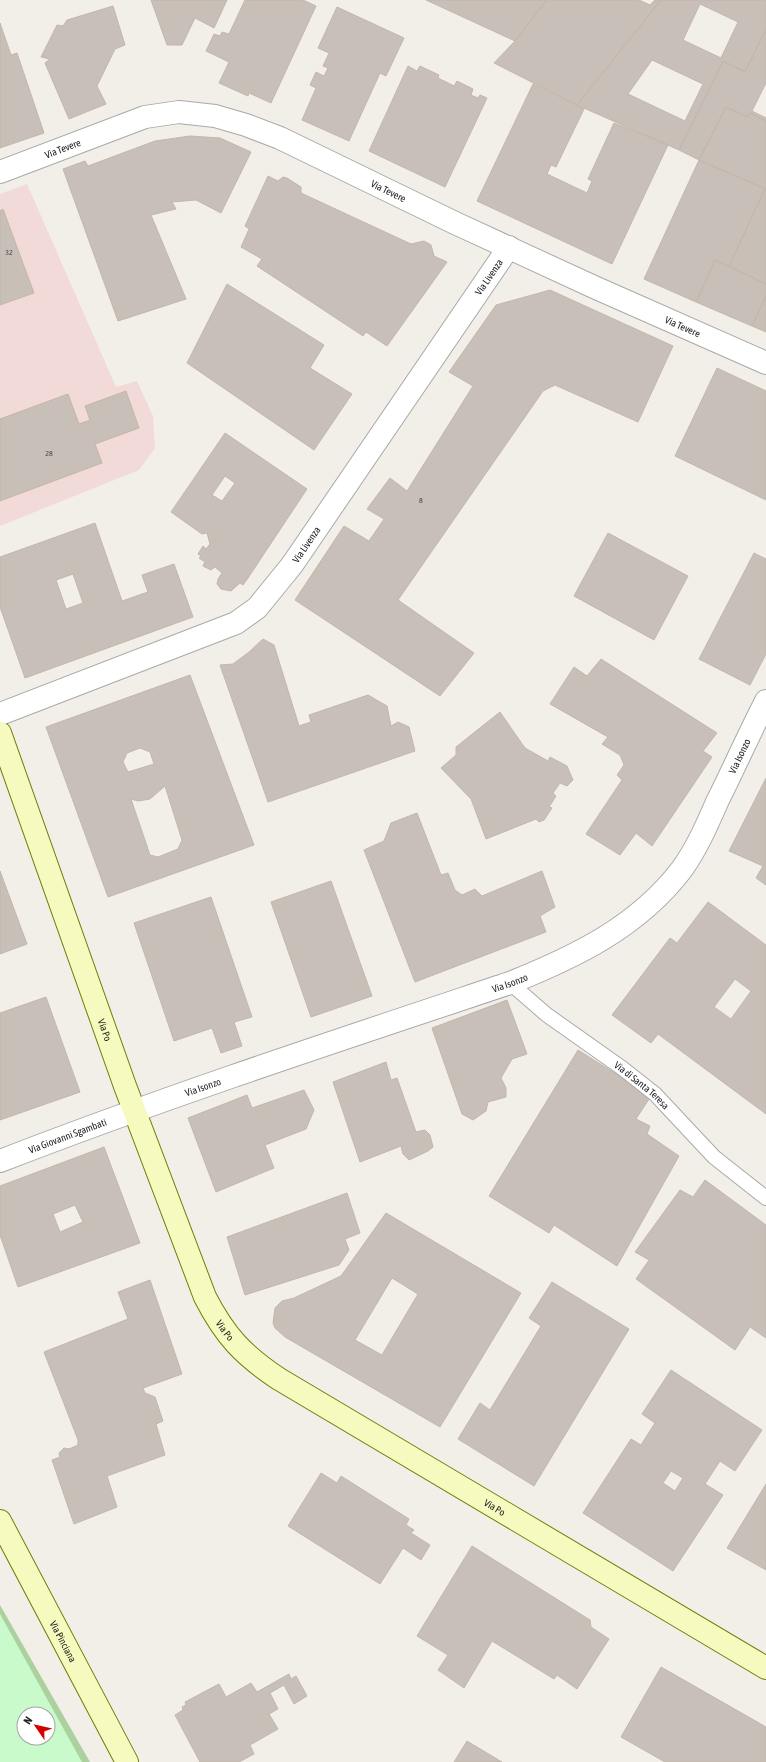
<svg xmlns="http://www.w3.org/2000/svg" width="766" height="1762" font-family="'Asap Condensed',sans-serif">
<rect width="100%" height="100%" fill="#f2efe9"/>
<!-- commercial -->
<path fill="#f2dad9" d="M27,184L116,387L137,381L153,416L155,448L139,470L0,526V194Z"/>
<!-- forest -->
<path fill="#add19e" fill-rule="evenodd" d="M0,1605L90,1762H0ZM24,1714H48V1738H24Z"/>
<!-- park -->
<path fill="#c8facc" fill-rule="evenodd" d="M0,1614L82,1762H0ZM24,1714H48V1738H24Z"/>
<!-- building -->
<path fill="#c7bfb8" stroke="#c4b6ab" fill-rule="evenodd" d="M151,0H227L214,28L195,18L182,45H167Z
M245,0H303L316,6L271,103L249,93L248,96L219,83L229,62L206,51L214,34L220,36L222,32L229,34Z
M426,0H547L515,41Z
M547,0H639L650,5L655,0H661L577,105L494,63L515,41Z
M661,0H766V29L745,72L723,61L679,150L577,105ZM700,4L738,22L721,58L683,40ZM652,60L703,84L685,121L628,94Z
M113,6L125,45L115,49L97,86L106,104L69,119L45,63L50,59L41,57L57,25L63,26L67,20Z
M337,7L404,38L386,76L380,73L349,141L302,120L316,88L310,85L316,72L324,76L328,68L323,66L329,53L318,48Z
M0,23L11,55L17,53L44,133L0,148Z
M766,29V83L752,111L766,118V121L750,113L748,117L726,107L699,160L679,150L723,61L745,72Z
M408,66L417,71L420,66L439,75L438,78L454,86L457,81L473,89L471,95L478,98L480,95L487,98L445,187L369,151Z
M533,84L584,109L556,167L551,165L547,174L587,193L592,181L588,179L614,123L668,145L612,264L477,201Z
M726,107L748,117L750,113L766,121V189L699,160Z
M190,136L220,138L251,152L221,213L196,200L172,202L176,209L151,215L186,299L118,321L63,169L85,161L88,166L155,141Z
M699,160L765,189L729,266L715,260L696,302L644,279Z
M268,176L278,181L283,177L287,178L301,187V193L411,244L424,241L431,245L434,256L447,262L387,346L366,332L363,336L257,266L262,259L241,247L249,229L245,226Z
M765,189H766V284L729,266Z
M3,209L34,293L0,305V211Z
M715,260L766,284V296L752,326L696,302Z
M227,284L324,345L310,368L352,394L314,450L187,363Z
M550,290L673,346L638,422L555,385L543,391L398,600L474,653L440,696L295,600L344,526L369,541L384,519L367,509L390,478L407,491L473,386L449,372L496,305Z
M766,296V332L752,326Z
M717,368L766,391V500L675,456Z
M126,391L139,428L95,444L102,463L0,501V419L68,394L79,424L90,420L85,406Z
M225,433L307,489L248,578L243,585L240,583L231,591L221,589L217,584L218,579L222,573L215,567L211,570L203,566L205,562L199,558L201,556L198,554L203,546L206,549L210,544L207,533L202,534L171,512ZM225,476L235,483L222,501L212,495Z
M95,523L122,601L148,592L142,575L174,564L193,617L25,678L0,607V557ZM73,574L83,603L66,609L56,580Z
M608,533L688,576L654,640L574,596Z
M754,553L766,559V654L750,685L699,659Z
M263,639L274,645L299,726L311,722L309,715L368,695L387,706L391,726L398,722L409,727L415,751L268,802L220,665L233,664L249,652Z
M601,659L717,733L703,751L712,757L652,846L636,833L620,855L586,834L622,780L617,775L624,765L620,755L602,744L608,737L550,704L574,667L587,676Z
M190,675L254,845L108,897L46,727ZM140,748L150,752L154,764L128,772L123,762L127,753ZM165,786L182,840L178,849L158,857L150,855L131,799L138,801L150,799Z
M500,712L525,748L548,761L550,757L567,766L573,780L567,786L560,783L553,793L556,796L549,807L552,808L544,820L539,822L536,819L486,839L471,799L441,768L456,755V747Z
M766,778V885L756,878L763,866L729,851Z
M417,813L441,875L448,873L455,890L462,895L475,889L482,896L542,871L555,907L540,916L546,932L415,982L364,850L384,841L391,823Z
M0,871L27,944L0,954Z
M331,881L372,996L311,1017L271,902Z
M211,897L252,1017L234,1022L242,1046L221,1053L212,1028L174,1041L134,923Z
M708,902L766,945V1114L658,1034L651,1043L612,1015L670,938L677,943ZM735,979L751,991L731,1019L714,1007Z
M46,997L80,1092L0,1120V1013Z
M507,1000L527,1054L512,1059L501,1078L506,1088V1097L488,1102L486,1111L473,1120L462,1114L432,1028Z
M578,1050L651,1096L636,1119L650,1126L647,1134L679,1156L617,1266L554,1225L549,1233L489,1196Z
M386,1062L391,1080L397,1078L416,1132L425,1130L430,1135L433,1147L428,1151L409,1160L403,1154L401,1146L360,1162L333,1082Z
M304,1090L314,1110L306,1129L265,1145L274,1168L216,1192L188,1118L247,1095L252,1108Z
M104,1147L140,1243L18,1287L0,1235V1186ZM75,1205L83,1222L60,1232L53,1214Z
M705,1180L766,1225V1338L750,1327L735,1350L636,1279L649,1260L635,1252L680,1190L693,1197Z
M347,1193L360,1233L345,1239L349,1250L339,1265L245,1295L227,1237Z
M386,1213L521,1293L440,1427L285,1337L275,1328L273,1323L275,1308L282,1301L294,1298L341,1276ZM392,1278L418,1294L382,1355L355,1340Z
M150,1280L182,1374L143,1388L145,1393L155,1397L163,1421L156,1424L165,1455L107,1476L117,1507L74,1524L52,1460L60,1457L59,1453L64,1448L69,1449L78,1445V1440L44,1352L128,1319L118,1292Z
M552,1282L629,1329L534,1486L458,1439L480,1403L490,1410L541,1326L529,1318Z
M671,1370L762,1430L735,1471L720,1461L705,1484L723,1495L673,1571L583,1513L631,1439L641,1445L655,1423L642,1414ZM671,1471L683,1478L675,1491L663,1483Z
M321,1473L337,1483L341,1476L409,1519L406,1525L414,1530L411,1533L430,1545L421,1560L403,1548L380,1584L288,1526Z
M766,1484V1570L727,1548Z
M472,1546L590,1620L591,1627L609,1639L577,1689L557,1675L554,1679L492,1641L464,1688L438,1670L448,1655L417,1636Z
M661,1667L766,1727V1762H665L621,1737Z
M289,1674L291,1679L296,1676L307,1696L294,1704L284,1685L270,1693L278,1709L269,1714L278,1729L250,1745L254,1754L239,1762H200L175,1715L183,1710L182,1707L186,1705L185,1702L219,1684L226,1697L251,1683L257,1692Z
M467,1741L502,1762H454Z"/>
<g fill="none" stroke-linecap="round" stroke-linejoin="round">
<!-- lane casing -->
<g stroke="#a9a9a9" stroke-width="16">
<g id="lane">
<path id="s1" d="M510,983L547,1015L622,1068L655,1094L714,1157L766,1198"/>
</g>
</g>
<!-- street casing -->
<g stroke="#a9a9a9" stroke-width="24">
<g id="street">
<path id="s2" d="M0,172L145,117L179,112L215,116L246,125L280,138L455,223L594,287L766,363"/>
<path id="s3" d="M0,714L236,623L257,608L292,565L509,247"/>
<path id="s4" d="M0,1161C168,1096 339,1040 510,983C575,957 638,927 682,869C697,848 707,825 717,802C734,768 749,734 766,701"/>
</g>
</g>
<!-- secondary casing -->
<g stroke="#707d05" stroke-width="24">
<g id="secondary">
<path id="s5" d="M0,733L125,1086L205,1297C225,1336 243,1355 279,1379L766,1668"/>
<path id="s6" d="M0,1521L127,1762"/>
</g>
</g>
<!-- lane -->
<use href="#lane" stroke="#fff" stroke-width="14"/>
<!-- street -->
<use href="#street" stroke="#fff" stroke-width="22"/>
<!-- secondary -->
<use href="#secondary" stroke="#f7fabf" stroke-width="22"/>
</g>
<g text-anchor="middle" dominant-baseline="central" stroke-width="3" stroke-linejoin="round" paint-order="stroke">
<!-- number labels -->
<g font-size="8" fill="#4b4948">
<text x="9" y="252">32</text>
<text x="49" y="453">28</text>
<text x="421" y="500">8</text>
</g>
<!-- street labels -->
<g font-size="10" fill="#222" stroke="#fff">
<text stroke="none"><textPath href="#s2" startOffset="67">Via Tevere</textPath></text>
<text stroke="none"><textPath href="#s2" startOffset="415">Via Tevere</textPath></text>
<text stroke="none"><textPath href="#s3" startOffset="683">Via Livenza</textPath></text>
<text stroke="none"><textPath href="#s2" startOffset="739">Via Tevere</textPath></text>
<text stroke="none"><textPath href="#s3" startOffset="359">Via Livenza</textPath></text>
<text stroke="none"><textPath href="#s4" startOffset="876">Via Isonzo</textPath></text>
<text stroke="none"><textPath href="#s4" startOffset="540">Via Isonzo</textPath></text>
<text stroke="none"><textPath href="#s5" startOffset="315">Via Po</textPath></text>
<text stroke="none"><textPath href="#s4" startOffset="216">Via Isonzo</textPath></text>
<text stroke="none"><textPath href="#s1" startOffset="167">Via di Santa Teresa</textPath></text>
<text stroke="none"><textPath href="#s4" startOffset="72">Via Giovanni Sgambati</textPath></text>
<text stroke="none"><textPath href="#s5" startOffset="639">Via Po</textPath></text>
<text stroke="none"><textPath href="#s5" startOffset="963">Via Po</textPath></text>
<text stroke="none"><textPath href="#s6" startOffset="136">Via Pinciana</textPath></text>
</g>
</g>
<!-- north arrow -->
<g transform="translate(36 1726) rotate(304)"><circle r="19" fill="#ffffff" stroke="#a7a7a7"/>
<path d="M0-3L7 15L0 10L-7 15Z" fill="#d40000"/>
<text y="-6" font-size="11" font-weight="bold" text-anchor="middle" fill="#222222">N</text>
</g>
</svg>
